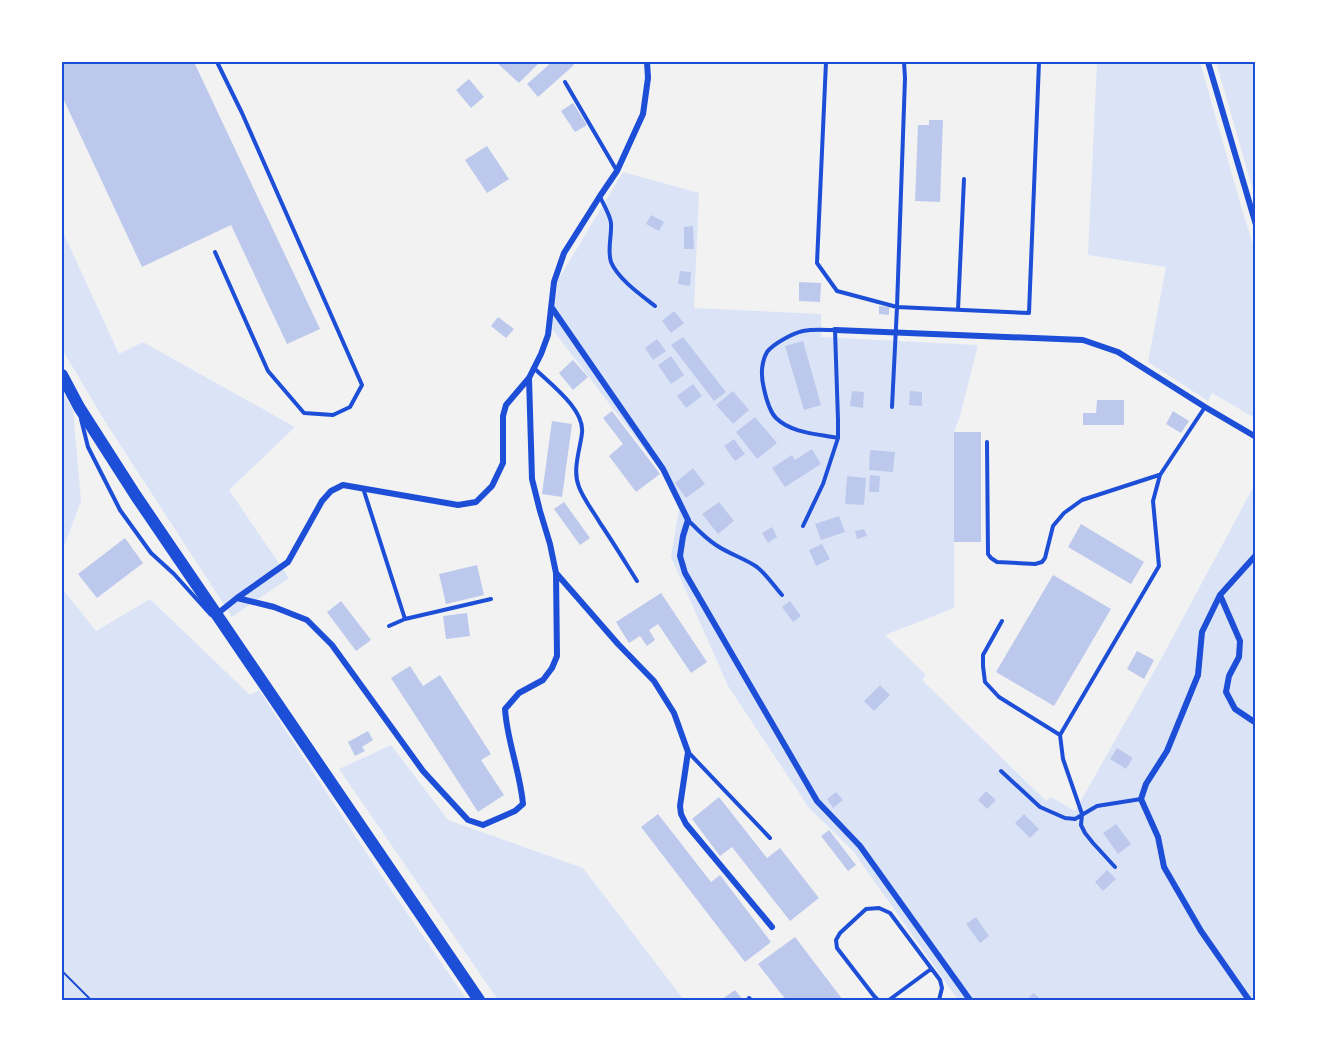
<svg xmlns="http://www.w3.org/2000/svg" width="1317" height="1062" font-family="Georgia,serif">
<rect width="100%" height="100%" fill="#f2f2f2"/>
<!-- green -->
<path fill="#dbe4f7" d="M1097,62H1200L1241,206L1255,251V418L1212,393L1208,401L1148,362L1166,267L1088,255Z
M1216,62H1255V198V197Z
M623,172L699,193L694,308L821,314V337L978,345L960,416L954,432V608L885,635L926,675L922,680L1046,801L1051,797L1075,811L1161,659L1255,484V1000H958L853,851L809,808L728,686L671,557L679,509L664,475L552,329L558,280Z
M62,230L119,354L143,342L295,427L229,490L289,578L232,617L104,420L62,349Z
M62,391L73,410L81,501L62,552Z
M62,588L96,631L150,599L250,695L259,690L385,881L467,1000H62Z
M391,745L448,820L583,868L684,1000H498L339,769Z"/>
<!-- building -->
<path fill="#bdc9ec" d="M62,62H194L320,329L287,344L231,225L142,267L62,96Z
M496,62H540L519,83Z
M552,62H571L574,65L538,97L527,84Z
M469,79L484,97L471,108L456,90Z
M573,103L587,125L575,132L561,111Z
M929,120H943L940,202L915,201L918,125H929Z
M487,146L509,179L487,193L465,160Z
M651,215L664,222L659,231L646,224Z
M693,226L694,249H684V227Z
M680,271L691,272L690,286L678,284Z
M799,282L821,283L820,302L799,301Z
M879,306L889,307V315L879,314Z
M674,311L684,323L671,333L662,321Z
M498,317L514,329L506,338L491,326Z
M683,337L726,392L714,401L671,345Z
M657,339L666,351L653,360L645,348Z
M803,341L821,405L804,410L785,346Z
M671,356L684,375L671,384L658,365Z
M573,360L588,377L573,390L559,373Z
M693,384L702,396L686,408L677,396Z
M733,391L749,410L733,424L716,405Z
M852,391L864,392L863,408L850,406Z
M910,391L922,392V406L909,405Z
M1097,400H1124V425H1083V413H1096Z
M612,411L660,474L636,492L609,456L623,444L603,418Z
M1173,411L1189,421L1181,433L1166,424Z
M755,417L777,443L757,459L736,432Z
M552,421L572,424L562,497L542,494Z
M954,432H981V542H954Z
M734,439L745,454L735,461L724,446Z
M812,449L821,464L785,487L772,468L792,455L795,460Z
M870,450L895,452L893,472L869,470Z
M693,468L705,484L686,498L675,483Z
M870,475L880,476L879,492H869Z
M847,476L866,478L864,505L845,504Z
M564,502L590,538L580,545L554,509Z
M719,502L734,521L718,534L702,514Z
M839,516L845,532L821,540L815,524Z
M1081,524L1144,562L1131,584L1068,547Z
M772,527L777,537L768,543L762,533Z
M864,529L867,536L857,539L855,531Z
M125,538L143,563L97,598L78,574Z
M822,544L830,559L816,566L809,550Z
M477,565L484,595L446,604L439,574Z
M1053,575L1111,609L1054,706L996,672Z
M661,593L707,662L691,673L658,624L649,630L655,640L647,646L640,636L629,643L616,622Z
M341,601L371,640L356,651L327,612Z
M790,601L801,616L793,622L782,607Z
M467,613L470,636L446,639L443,616Z
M1137,651L1154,660L1144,679L1127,669Z
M410,666L423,686L440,675L491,754L481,760L504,795L478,812L391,678Z
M880,685L890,695L874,711L864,701Z
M368,731L373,740L362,747L365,751L355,756L348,742Z
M1117,748L1133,758L1126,769L1110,759Z
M986,791L996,800L987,809L978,800Z
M836,792L843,800L833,808L827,799Z
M719,797L767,858L780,848L819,898L790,921L732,847L720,856L692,819Z
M658,814L711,882L720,875L771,942L745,962L641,827Z
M1024,814L1039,829L1030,838L1015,823Z
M1116,824L1131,844L1118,854L1103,833Z
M829,830L856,865L848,871L821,836Z
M1107,870L1116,879L1103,891L1095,882Z
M976,917L989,936L980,943L966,924Z
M795,937L843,1000H786L758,964Z
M735,990L743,1000H721Z
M1034,993L1041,1000H1026Z"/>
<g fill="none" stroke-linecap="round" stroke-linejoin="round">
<!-- path -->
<path stroke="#1d4ed8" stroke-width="2" d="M62,971L91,1000"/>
<!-- service -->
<path stroke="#1d4ed8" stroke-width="4" d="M826,62L817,263L837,291L897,307L1029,313L1039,62
M565,82L617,171
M600,197C604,205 610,215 611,223C612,236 607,249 611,262C618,279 641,295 655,306
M215,252L268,371L304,413L333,415L350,407L362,385L242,113L217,62
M958,310L964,179
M534,368C549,383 585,409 582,433C580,450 572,470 579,487C584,500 593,511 600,523C613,542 625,562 637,581
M892,407L897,307L905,78L904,62
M81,419L88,447L120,510L151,553L174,574L211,615
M987,442L988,554L991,558L997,562L1035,564L1042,562L1045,558L1053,526L1064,513L1082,500L1159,475
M363,488L405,619
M688,520C697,529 705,538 716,545C729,554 744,558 757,567C767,575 774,586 782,595
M803,526L823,484L838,438V420L835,330C825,330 813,329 803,331C793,333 773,344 767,352C761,363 761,377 764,389C766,398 769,411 776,418C791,433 818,434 838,438
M1002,621L983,655V666L985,682L999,697L1060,735L1063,759L1082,814L1081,825L1085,833L1093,843L1115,867
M389,626L405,619L491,599
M1060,735L1159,566L1153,501L1160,475L1205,407
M689,753L770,838
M1001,771L1040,807L1065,818L1075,819L1097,806L1141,799
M749,998L751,1000
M878,1000L874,996L837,948L836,940L840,933L866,909L879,908L890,913L940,980L942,988L939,1000
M889,1000L931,969"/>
<!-- minor -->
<path stroke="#1d4ed8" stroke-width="6" d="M1208,62L1256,225
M552,308L663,469L688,520L683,536L680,556L685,573L817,801L860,846L970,1000
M835,330L1083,340L1118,352L1205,407L1256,437
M556,573L618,644L654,681L674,713L688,752L680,806L681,814L686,824L772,927
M1220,595L1240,641L1239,657L1229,676L1226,692L1235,709L1256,723
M237,598L274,607L307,620L332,645L423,771L468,820L483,825L515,811L523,804C520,771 507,741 505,709L519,693L543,680L552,668L557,656L556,573L550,544L540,511L532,479L529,378
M217,614L237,598L288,562L322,501L331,491L343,485L458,505L476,502L492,486L503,463V416L506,405L529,378L541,354L548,335L554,282L564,253L600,196L617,171L643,114L648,78L647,62
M1249,1000L1201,931L1164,867L1158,837L1141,799L1146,784L1167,751L1198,675L1202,632L1220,595L1256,555"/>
<!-- trunk -->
<path stroke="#1d4ed8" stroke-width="12" d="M62,375L79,407L136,496L479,1000"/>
</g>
<!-- border -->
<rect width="1317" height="1062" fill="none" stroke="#ffffff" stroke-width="126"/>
<rect x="63" y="63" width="1191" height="936" fill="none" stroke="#1d4ed8" stroke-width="2"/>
</svg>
